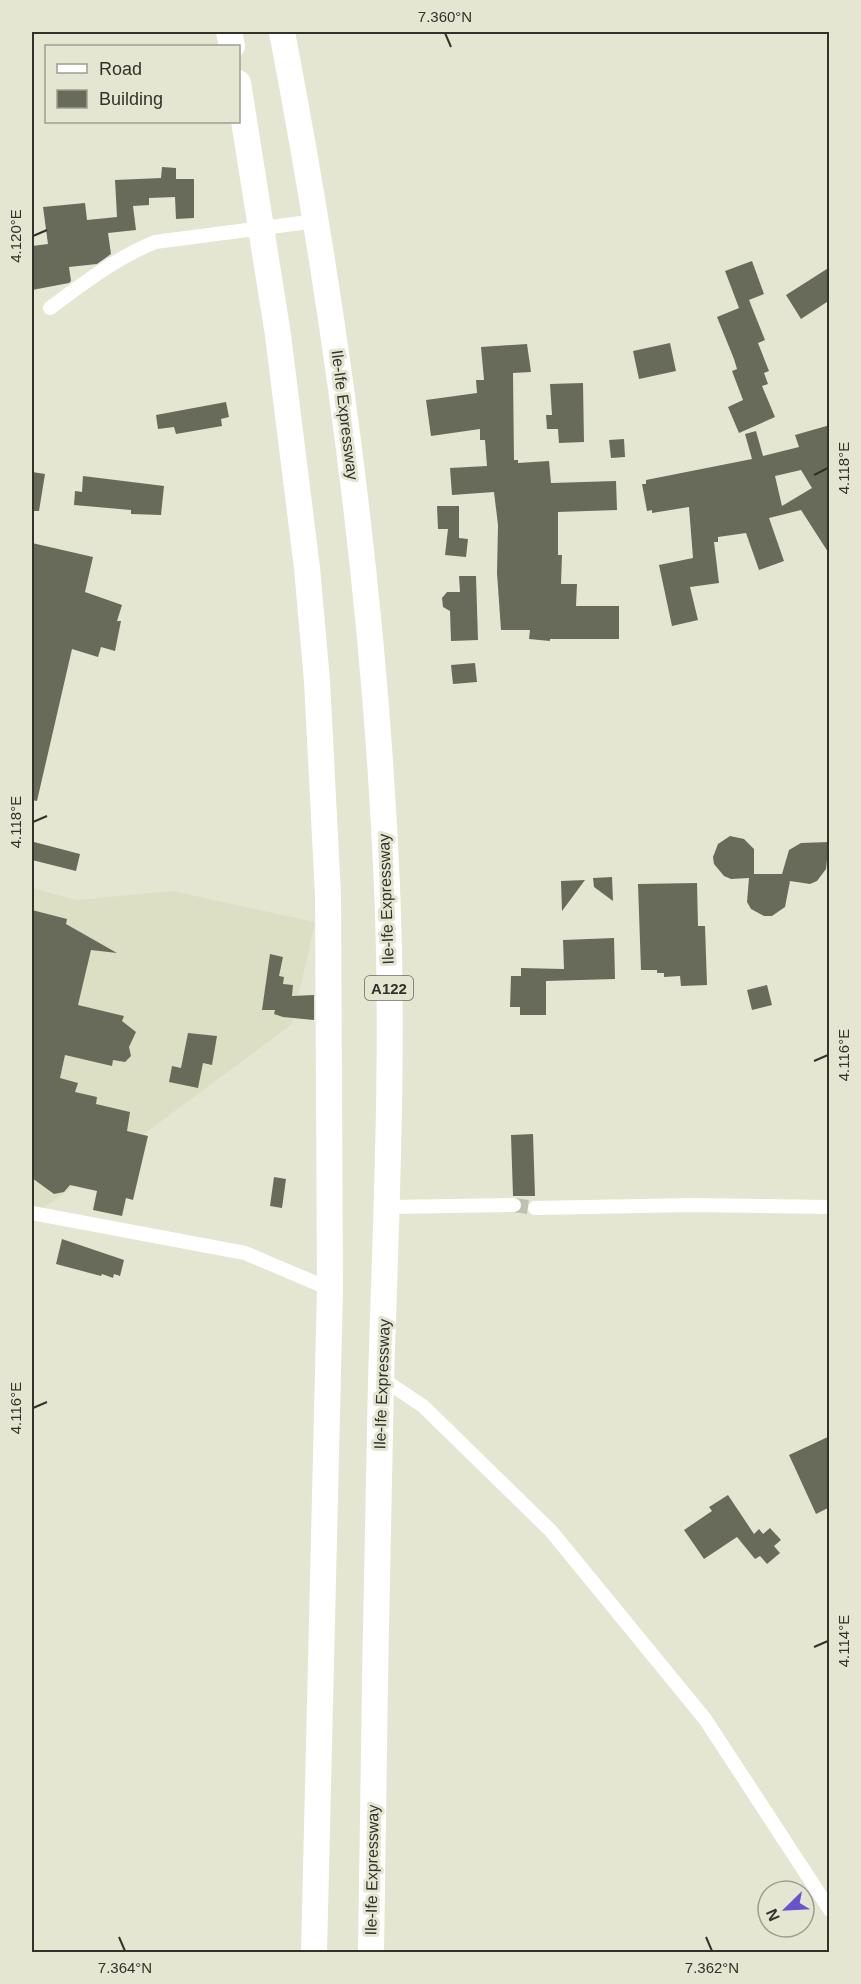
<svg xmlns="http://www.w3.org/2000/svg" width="861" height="1984" font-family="Helvetica,sans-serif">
<rect width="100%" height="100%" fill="#e4e6d2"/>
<!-- built -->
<path fill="#dcdfc3" d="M32,888L77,900L172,891L315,922L292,1024L32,1217Z"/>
<!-- building -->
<path fill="#696b5a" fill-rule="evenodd" d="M162,167L176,168V179H194V218L176,219L175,197L149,198V205L133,206L136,230L108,233L111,254L97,264L69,267L71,281L69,283L32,290V246L48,244L43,207L85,203L87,220L117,217L115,180L161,178Z
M752,261L764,294L749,300L765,340L758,343L769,371L764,373L768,384L762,386L775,417L739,433L728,407L743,400L732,371L737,369L734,359L717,317L739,308L725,271Z
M830,267V300L801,319L786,295Z
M670,343L676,371L639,379L633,351Z
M527,344L531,372L513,373L514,460H518V463L549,461L551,483L616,481L617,510L558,512V555H562L561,584H577L576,606H619V639H550V641L529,639L530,630H501L497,573L498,525L494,492L452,495L450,468L487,466L485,440H480V429L431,436L426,400L477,393L476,380H484L481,347Z
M583,383L584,442L559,443L558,429H547L546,415H552L550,384Z
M226,402L229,417L221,419L222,426L176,434L174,427L158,429L156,415Z
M830,425V555L801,510L769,518L784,561L759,570L746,533L718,537V542H714L719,583L690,587L698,620L672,626L659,565L693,558L689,507L652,513V510L647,511L642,484H646V480L752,459L745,434L756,431L763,456L799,447L795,435ZM801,470L812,488L782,506L775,476Z
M624,439L625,457L611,458L609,440Z
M32,472L45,474L39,511H32Z
M83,476L164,486L161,515L131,514V510L74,505L75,491L82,492Z
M437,506H459V538L468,539L466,557L445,555L448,529H438Z
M32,543L93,557L85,592L122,605L117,621H121L115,651L101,647L98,657L72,649L37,801L32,800Z
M459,576H476L478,640L451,641L450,611L443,607L442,598L447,592H460Z
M475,663L477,682L453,684L451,665Z
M730,836L744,839L754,849V874H782L789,850L801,843L829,842L826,869L817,881L810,884L790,881L785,907L772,916H764L751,909L747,902L749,878L731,879L724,876L714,864L713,857L718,844Z
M34,842L80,854L76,871L32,860Z
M612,877L613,901L594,887L593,878Z
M585,880L562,911L561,881Z
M697,883L698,926H705L707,985L681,986L680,976L664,977V973H657V970H641L638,884Z
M32,910L67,919L66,924L117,953L91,950L78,1005L124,1016L122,1021L136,1032L129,1047L131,1056L125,1062L113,1060L112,1066L65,1055L60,1078L78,1083L75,1092L97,1097L96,1104L130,1112L127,1131L148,1136L133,1200L126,1198L122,1216L93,1210L97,1191L70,1185L64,1192L54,1194L32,1178Z
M614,938L615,979L546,981V1015H520V1007H510L511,976H521V968L564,969L563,940Z
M270,954L283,957L279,976L284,977L283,984L293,985L292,996L314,995V1020L283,1017L274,1014L275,1010H262Z
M767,985L772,1005L752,1010L747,990Z
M188,1033L217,1036L212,1065L203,1063L198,1088L169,1082L172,1066L181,1068Z
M533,1134L535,1196H513L511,1135Z
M274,1177L286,1179L282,1208L270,1206Z
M62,1239L124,1260L120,1276L114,1274L113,1278L102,1274L101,1276L56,1264Z
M830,1436V1507L816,1514L789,1455Z
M728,1495L754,1534L759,1529L763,1534L770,1528L781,1540L774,1546L780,1553L767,1564L760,1556L755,1559L737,1537L704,1559L684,1530L712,1511L709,1507Z"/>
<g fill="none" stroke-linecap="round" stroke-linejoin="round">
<!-- street-tunnel -->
<path stroke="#c0c2b1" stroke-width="14" stroke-dasharray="14 7" stroke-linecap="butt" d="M514,1205L535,1208"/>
<!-- street -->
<path stroke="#fff" stroke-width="14" d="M50,308C84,283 116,258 155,242L316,221
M389,1207L514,1205
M535,1208L692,1205L830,1207
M32,1213L245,1253L330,1289
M381,1378L423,1406L551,1531L705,1719L830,1910"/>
<!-- highway -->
<path stroke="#fff" stroke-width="26" d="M229,32L232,46
M282,32C336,314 375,599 387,887C394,1052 386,1216 381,1381C376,1571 374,1762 371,1952
M238,83L278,335L307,568L317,681L328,895L330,1289L314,1952"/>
</g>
<!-- ticks -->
<path fill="none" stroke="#32322b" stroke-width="2" d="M445,33L451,47M33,236L47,230M814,475L828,468M33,822L47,816M814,1061L828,1055M33,1408L47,1402M814,1647L828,1641M119,1937L125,1951M706,1937L712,1951"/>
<g text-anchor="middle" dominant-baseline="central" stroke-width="6" stroke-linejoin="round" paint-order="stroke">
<!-- shield labels -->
<rect fill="#e4e6d2" stroke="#67685d" stroke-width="1.5" x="365" y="976" width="48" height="24" rx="4.5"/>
<g font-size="15" font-weight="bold" fill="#32322b">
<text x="389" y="988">A122</text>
</g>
<!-- street labels -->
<g font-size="16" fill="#32322b" stroke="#e4e6d2">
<text transform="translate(345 415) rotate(83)">Ile-Ife Expressway</text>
<text transform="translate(386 899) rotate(-92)">Ile-Ife Expressway</text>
<text transform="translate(382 1384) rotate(-88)">Ile-Ife Expressway</text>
<text transform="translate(372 1870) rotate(-89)">Ile-Ife Expressway</text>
</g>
</g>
<!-- border -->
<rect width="861" height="1984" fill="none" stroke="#e4e6d2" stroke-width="66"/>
<!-- legend -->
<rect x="45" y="45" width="195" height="78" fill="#e4e6d2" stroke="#9d9e8f" stroke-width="1.5"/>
<rect x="57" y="64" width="30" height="9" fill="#ffffff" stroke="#9d9e8f" stroke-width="1.5"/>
<text x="99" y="75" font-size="18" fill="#32322b">Road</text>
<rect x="57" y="90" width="30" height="18" fill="#696b5a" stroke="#9d9e8f" stroke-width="1.5"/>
<text x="99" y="105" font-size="18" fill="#32322b">Building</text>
<!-- north arrow -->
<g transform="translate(786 1909) rotate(246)"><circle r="28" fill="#e4e6d2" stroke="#9d9e8f" stroke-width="1.5"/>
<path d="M0-4.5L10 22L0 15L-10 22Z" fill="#6952cb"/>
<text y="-9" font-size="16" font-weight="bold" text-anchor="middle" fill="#32322b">N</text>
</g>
<rect x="33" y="33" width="795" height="1918" fill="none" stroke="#32322b" stroke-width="2"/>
<g font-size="15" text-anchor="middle" fill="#32322b">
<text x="445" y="22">7.360°N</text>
<text transform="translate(16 236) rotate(-90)" y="5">4.120°E</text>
<text transform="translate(844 468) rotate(-90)" y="5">4.118°E</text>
<text transform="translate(16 822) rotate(-90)" y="5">4.118°E</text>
<text transform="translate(844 1055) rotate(-90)" y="5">4.116°E</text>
<text transform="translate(16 1408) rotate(-90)" y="5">4.116°E</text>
<text transform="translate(844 1641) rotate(-90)" y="5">4.114°E</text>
<text x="125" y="1973">7.364°N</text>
<text x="712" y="1973">7.362°N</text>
</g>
</svg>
